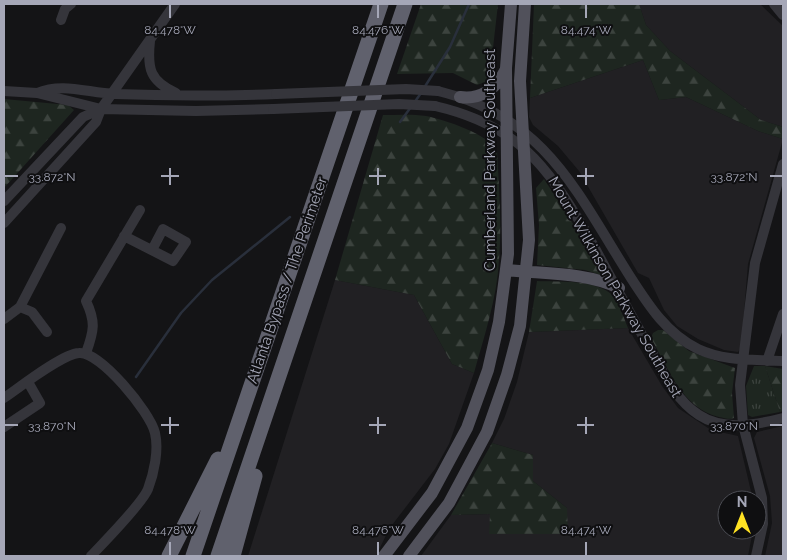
<svg xmlns="http://www.w3.org/2000/svg" width="787" height="560" font-family="Raleway,sans-serif">
<defs>
<pattern id="grass-tufts" width="24" height="20" patternUnits="userSpaceOnUse" patternTransform="scale(1.25)"><rect width="24" height="20" fill="#1e2620"/><path d="M3 7l-1-3M5 7V3M7 7l1-3M15 17l-1-3M17 17v-4M19 17l1-3" fill="none" stroke="#3c433e"/></pattern>
<pattern id="forest-firs" width="22" height="20" patternUnits="userSpaceOnUse" patternTransform="scale(1.25)"><rect width="22" height="20" fill="#1e2620"/><path d="M5 1l3.5 6h-7zM16 11l3.5 6h-7z" fill="#3c433e"/></pattern>
</defs>
<rect width="100%" height="100%" fill="#141416"/>
<!-- built -->
<path fill="#212023" d="M639,4H760L783,26V127L761,120L670,51L646,25Z
M643,60L659,100L686,97L758,131L783,139L748,264L741,348L738,352L724,350L698,339L677,326L664,310L649,278L638,273L579,171L558,146L533,125L529,117L530,98Z
M335,280L414,295L452,364L474,373L449,444L435,469L389,529L376,556H248Z
M628,328L662,386L678,408L711,430L738,436L753,500H727V530H753L748,556H421L451,515L490,514V534L567,508L533,481V455L492,443L504,419L517,382L529,332Z
M783,426V556H765L772,523L770,496L754,438L757,432Z"/>
<!-- grass -->
<path fill="url(#grass-tufts)" d="M754,366H765L780,412L752,417L748,415L746,386Z"/>
<!-- forest -->
<path fill="url(#forest-firs)" d="M421,4H498L490,74L485,82L477,85L453,73L397,74Z
M534,4H639L646,25L670,51L761,120L783,127V139L758,131L686,97L659,100L643,60L530,98Z
M4,99L68,105L74,110L4,188Z
M383,115C397,115 413,114 426,116C445,120 489,134 497,151C499,187 502,224 499,260C497,298 484,337 474,373L452,364L414,295L335,280Z
M544,179L604,272L601,275L585,270L537,265L539,225L536,188Z
M537,281C557,282 598,279 613,296C620,304 624,319 628,328L529,332Z
M658,330H663L689,351L735,368L732,393L734,418C729,420 725,418 719,417C682,408 668,368 651,338L653,333Z
M765,366L783,369V411L780,412Z
M492,443L533,455V481L567,508L568,534H489L490,514L451,515Z"/>
<g fill="none" stroke-linecap="round" stroke-linejoin="round">
<!-- stream -->
<path stroke="#292f3b" stroke-width="2.5" d="M424,88L450,47L469,4
M414,103L421,93
M400,122L411,107
M136,377L181,313L212,280L290,217"/>
<!-- minor -->
<path stroke="#35353b" stroke-width="10" d="M774,4L783,15
M61,20L65,9L71,4
M150,41C147,69 150,81 176,93
M4,91L37,93L101,109L196,111L273,109
M438,91C546,117 577,193 631,278C649,306 667,334 698,349C726,362 753,359 783,361
M37,93C63,82 88,93 115,94C169,96 222,96 276,94
M435,106C517,125 546,164 586,232C607,270 627,308 648,345C662,370 674,399 699,415C723,431 756,425 783,418
M4,201L83,117L101,109
M4,223L96,122L101,109L175,4
M124,236L173,261L186,242L163,229L152,250
M20,307L32,312L47,332
M4,319L20,307L61,228
M86,353C94,331 96,322 86,301L140,210
M767,361L783,314
M4,398C20,387 62,354 79,353C100,351 150,412 155,433C159,450 154,473 148,489C142,504 104,542 91,556
M4,427L40,403L28,382
M756,556L763,524L762,498L743,425L740,385L755,263L783,164"/>
<!-- major -->
<path stroke="#51515b" stroke-width="12" d="M460,97C480,100 496,89 505,71
M507,270C543,274 586,272 619,288
M384,556L432,493L467,428L488,370L499,322L508,254L506,68L511,4
M409,556L449,503L487,432L507,375L520,326L529,240L520,81L525,4"/>
<!-- highway -->
<path stroke="#60616d" stroke-width="15" d="M169,556L218,459
M193,556L381,4
M218,556L405,4
M233,556L255,476"/>
<!-- minor-bridge -->
<path stroke="#35353b" stroke-width="10" d="M276,94L406,89L438,91
M273,109L399,104L435,106"/>
</g>
<!-- ticks -->
<path fill="none" stroke="#a5a7b7" stroke-width="2" d="M170,5V18M378,5V18M586,5V18M170,168V185M378,168V185M586,168V185M5,176H18M161,176H179M369,176H386M577,176H594M770,176H782M170,417V434M378,417V434M586,417V434M5,425H18M161,425H179M369,425H386M577,425H594M770,425H782M170,542V555M378,542V555M586,542V555"/>
<g text-anchor="middle" dominant-baseline="central" stroke-width="4" stroke-linejoin="round" paint-order="stroke">
<!-- street labels -->
<g font-size="15" fill="#a5a7b7" stroke="#0f0f11">
<text transform="translate(490 160) rotate(-90)">Cumberland Parkway Southeast</text>
<text transform="translate(287 280) rotate(-71)">Atlanta Bypass / The Perimeter</text>
<text transform="translate(615 287) rotate(60)">Mount Wilkinson Parkway Southeast</text>
</g>
</g>
<g font-size="12" text-anchor="middle" fill="#a5a7b7" stroke="#0f0f11" stroke-width="4" stroke-linejoin="round" paint-order="stroke">
<text x="170" y="34">84.478°W</text>
<text x="378" y="34">84.476°W</text>
<text x="586" y="34">84.474°W</text>
<text x="52" y="181">33.872°N</text>
<text x="734" y="181">33.872°N</text>
<text x="52" y="430">33.870°N</text>
<text x="734" y="430">33.870°N</text>
<text x="170" y="534">84.478°W</text>
<text x="378" y="534">84.476°W</text>
<text x="586" y="534">84.474°W</text>
</g>
<!-- border -->
<rect width="787" height="560" fill="none" stroke="#a5a7b7" stroke-width="10"/>
<!-- north arrow -->
<g transform="translate(742 515)"><circle r="24" fill="#0f0f11" stroke="#4b4c53"/>
<path d="M0-4L9 19L0 12L-9 19Z" fill="#ffe223"/>
<text y="-8" font-size="14" font-weight="bold" text-anchor="middle" fill="#a5a7b7">N</text>
</g>
</svg>
